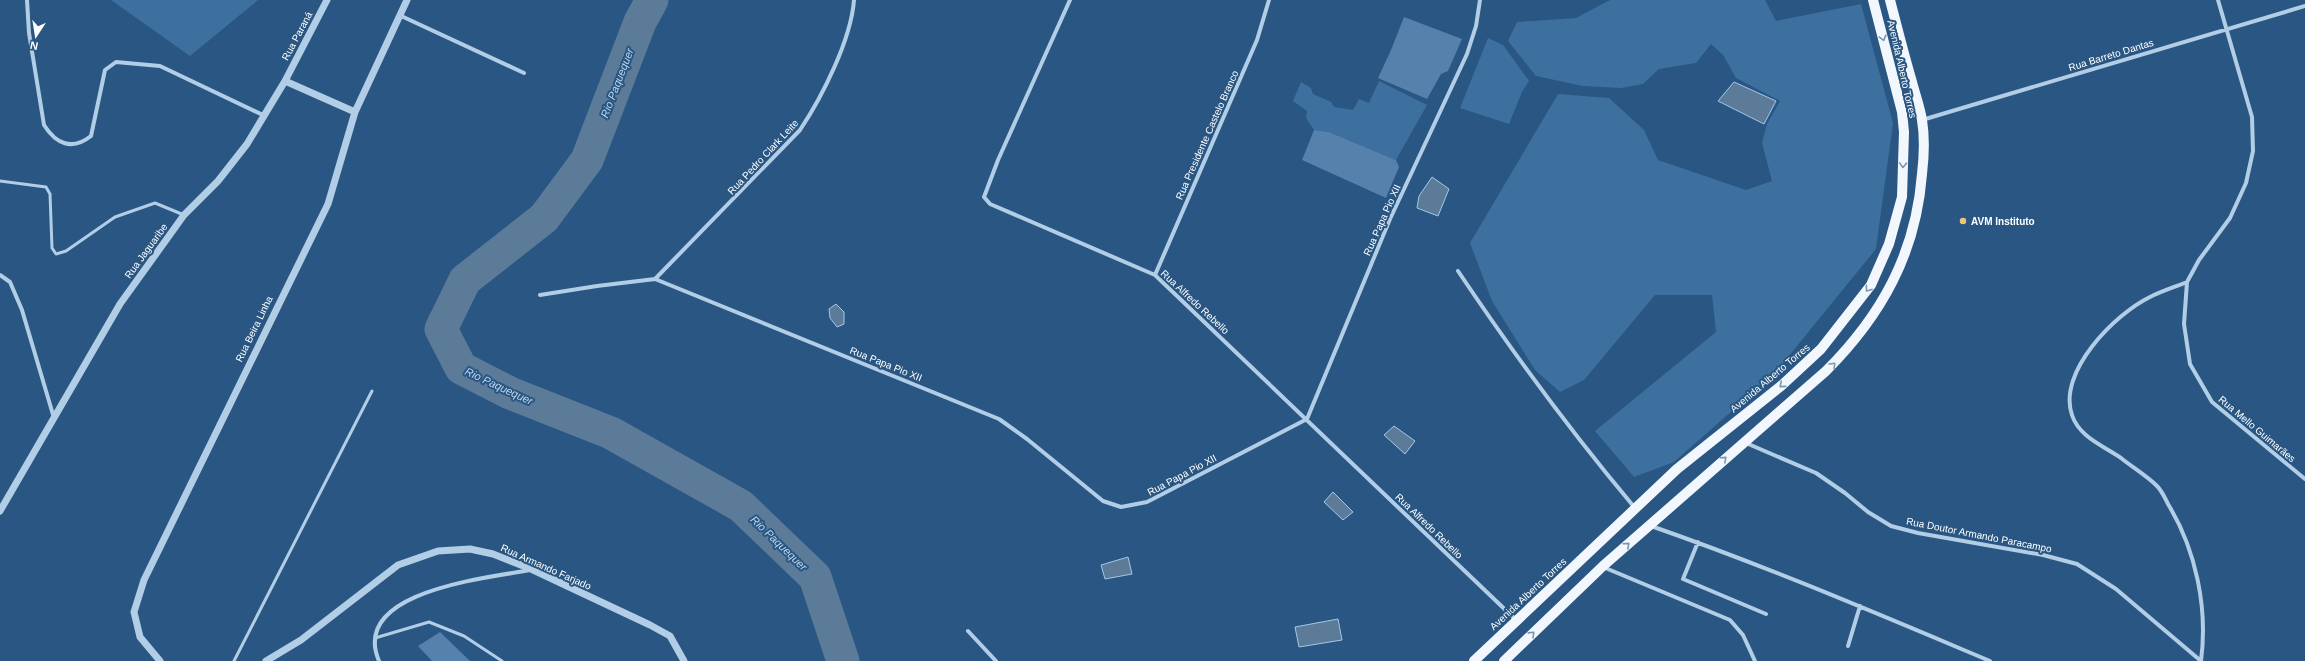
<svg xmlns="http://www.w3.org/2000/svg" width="2305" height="661" font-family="Helvetica,sans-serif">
<rect width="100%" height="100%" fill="#295682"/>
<!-- green -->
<path fill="#3d709f" d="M111,0H258L190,56Z
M1610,0H1765L1776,21L1861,4L1893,123L1876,249L1775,373L1674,462L1634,477L1595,431L1716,332L1712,295H1655L1584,380L1560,392L1535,370L1492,301L1470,243L1558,94L1609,98L1644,130L1658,160L1746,190L1772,181L1762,143L1767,124L1780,101L1736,78L1723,55L1711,44L1696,63L1659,69L1643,84L1621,88L1583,86L1536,76L1508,41L1517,22L1576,18Z
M1488,38L1503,45L1529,81L1522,92L1509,124L1460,108Z
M1379,81L1427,105L1396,160L1329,132L1314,130L1306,118L1307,111L1293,101L1301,82L1311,88L1313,94L1331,102L1334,107L1353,110L1359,99L1369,103Z"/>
<!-- water -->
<path fill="#5b7b99" stroke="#a6c8e7" d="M1734,82L1776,101L1764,124L1718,101Z
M1432,177L1449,189L1438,216L1417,208L1419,196Z
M836,304L844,312V324L837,327L830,318L829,309Z
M1394,426L1415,441L1405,454L1384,435Z
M1333,492L1353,512L1343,520L1324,502Z
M1128,557L1132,574L1105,579L1101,565Z
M1338,619L1342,640L1299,647L1295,627Z"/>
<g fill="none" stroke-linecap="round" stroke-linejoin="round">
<!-- river -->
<path stroke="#5b7b99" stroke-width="33" d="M652,0L640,22L587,160L544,218L465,280L441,329L461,368L510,393L611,433L741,506L815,577L843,661"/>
</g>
<!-- building -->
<path fill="#5581ac" d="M1404,17L1462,39L1448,71L1441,74L1427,99L1378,78L1391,50Z
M1314,130L1329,132L1396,160L1399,167L1386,198L1302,160Z
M440,632L470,661H432L418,646Z"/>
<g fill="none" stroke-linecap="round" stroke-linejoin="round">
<!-- service -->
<path stroke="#b2cde6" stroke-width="3" d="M0,181L46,187L50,194L52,248L56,254L66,251L115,217L155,203L184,215
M375,638L429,622L464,636L502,661
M234,661L372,391"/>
<!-- minor -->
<path stroke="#b2cde6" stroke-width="4" d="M27,0L29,33L44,125C56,144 72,151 91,136L105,70L116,62L160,66L263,115
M1070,0L998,160L984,197L990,204L1155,275L1516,620
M2218,0L2252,117L2253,151L2246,183L2230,218L2199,260L2187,282L2184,324L2190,364L2212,402L2305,479
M399,15L524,73
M1922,120L2305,6
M1458,271C1513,353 1571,432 1635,508
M0,275L10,282L22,310L54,418
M1155,275L1257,40L1269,0
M655,279L800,130C822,97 851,40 854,0
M2187,282C2175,287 2162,291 2150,297C2115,314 2057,372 2072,415C2079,437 2104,446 2121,458C2132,467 2147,476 2157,486C2162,491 2165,498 2168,504C2196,550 2208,608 2201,661
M540,295L597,286L655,279L999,419L1027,439L1103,501L1121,507L1147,502L1307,419L1390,219L1467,54L1476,26L1480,0
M1746,443L1816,473L1845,493L1868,512L1891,526L1918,533L2043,555L2077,564L2116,589L2201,661
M1651,526C1766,566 1878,614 1990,661
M1698,542L1683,579L1766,614
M1603,567L1730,620L1743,635L1755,661
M968,631L996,661
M1848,646L1860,606
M379,661C349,591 488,578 530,570"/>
<!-- tertiary -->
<path stroke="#b2cde6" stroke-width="7" d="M285,81L327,0
M0,511L120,304L184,215L218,181L247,144L285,81L355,112
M160,661L140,637L134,612L144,580L328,204L355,112L407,0
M266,661L301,640L398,565L438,551L470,549L493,554L531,569L650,625L670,636L684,661"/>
<!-- primary -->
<path stroke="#f2f7fd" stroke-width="10" d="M1474,661L1677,469L1781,386L1821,349L1871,285L1889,244L1902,197L1904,132L1902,112L1873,0
M1504,661L1603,566L1826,371C1882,315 1916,253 1922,174C1924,157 1925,138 1922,120C1920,107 1915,94 1912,82C1904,55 1897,27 1890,0"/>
</g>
<!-- one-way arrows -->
<defs><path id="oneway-chevron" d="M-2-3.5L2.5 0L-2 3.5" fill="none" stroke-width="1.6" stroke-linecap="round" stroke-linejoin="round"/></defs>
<g stroke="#7996b3">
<use href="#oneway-chevron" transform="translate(1883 38) rotate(75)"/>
<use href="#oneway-chevron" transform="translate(1903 165) rotate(92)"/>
<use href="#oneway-chevron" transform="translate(1868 289) rotate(126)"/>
<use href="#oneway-chevron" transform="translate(1833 365) rotate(-45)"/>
<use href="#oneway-chevron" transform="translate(1782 385) rotate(139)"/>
<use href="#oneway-chevron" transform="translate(1724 459) rotate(-42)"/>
<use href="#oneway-chevron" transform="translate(1627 545) rotate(-42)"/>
<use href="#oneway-chevron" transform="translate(1532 634) rotate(-44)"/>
</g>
<!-- markers -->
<circle fill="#edc478" stroke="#295682" stroke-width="1.5" cx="1963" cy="221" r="4"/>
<g text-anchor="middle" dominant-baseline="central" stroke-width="4" stroke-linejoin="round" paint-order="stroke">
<!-- street labels -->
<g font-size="10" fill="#fff" stroke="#295682">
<text transform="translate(297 36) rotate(-62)">Rua Paraná</text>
<text transform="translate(2111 55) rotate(-17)">Rua Barreto Dantas</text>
<text transform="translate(1902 69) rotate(77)">Avenida Alberto Torres</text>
<text transform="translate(1207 135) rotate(-66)">Rua Presidente Castelo Branco</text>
<text transform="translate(763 157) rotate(-47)">Rua Pedro Clark Leite</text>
<text transform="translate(1382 220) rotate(-66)">Rua Papa Pio XII</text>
<text transform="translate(146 251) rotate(-54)">Rua Jaguaribe</text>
<text transform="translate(1195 302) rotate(43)">Rua Alfredo Rebello</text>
<text transform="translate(254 329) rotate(-64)">Rua Beira Linha</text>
<text transform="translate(886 364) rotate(22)">Rua Papa Pio XII</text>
<text transform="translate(1770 378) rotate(-40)">Avenida Alberto Torres</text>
<text transform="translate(2257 429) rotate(40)">Rua Mello Guimarães</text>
<text transform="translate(1182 475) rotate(-28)">Rua Papa Pio XII</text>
<text transform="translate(1429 526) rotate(44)">Rua Alfredo Rebello</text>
<text transform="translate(1979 535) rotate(11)">Rua Doutor Armando Paracampo</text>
<text transform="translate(546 567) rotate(24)">Rua Armando Farjado</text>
<text transform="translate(1528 594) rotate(-43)">Avenida Alberto Torres</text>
</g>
<!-- poi labels -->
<g font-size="10" font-weight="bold" fill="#fff" stroke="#295682" text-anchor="start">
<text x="1971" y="221">AVM Instituto</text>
</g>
<!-- water labels -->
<g font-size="11" font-style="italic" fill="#bdd7ee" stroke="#295682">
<text transform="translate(617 83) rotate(-69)">Rio Paquequer</text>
<text transform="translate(499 386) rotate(25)">Rio Paquequer</text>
<text transform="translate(779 543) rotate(44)">Rio Paquequer</text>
</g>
</g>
<!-- north arrow -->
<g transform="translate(36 36) rotate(192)" stroke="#295682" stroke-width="3" paint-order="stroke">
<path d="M0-3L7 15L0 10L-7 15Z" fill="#ffffff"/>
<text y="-6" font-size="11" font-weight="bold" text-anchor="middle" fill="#ffffff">N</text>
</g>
</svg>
